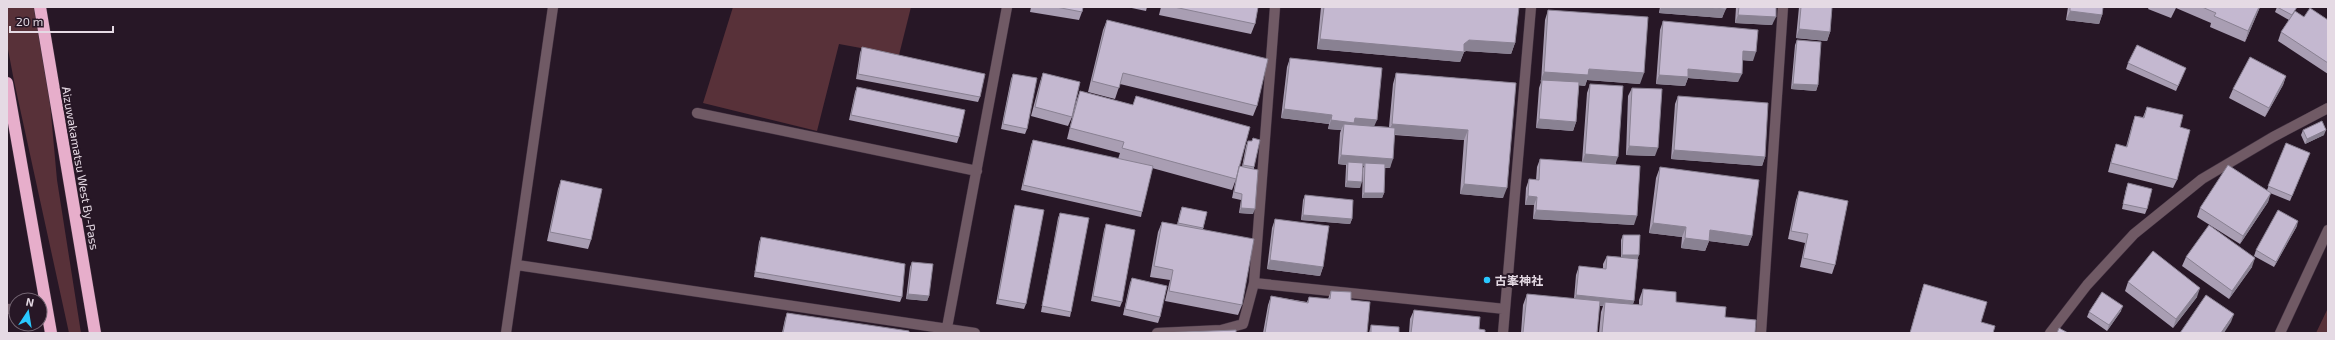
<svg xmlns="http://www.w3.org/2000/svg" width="2335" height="340" font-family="'Exo 2','Noto Sans JP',sans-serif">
<rect width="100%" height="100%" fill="#271726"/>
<!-- green -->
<path fill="#583139" d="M7,7H38L44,37L57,180L81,333H69L14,81L7,44Z
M733,7H911L899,55L839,44L817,131L703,103Z
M2328,308V333H2316Z"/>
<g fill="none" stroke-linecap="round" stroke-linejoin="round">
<!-- minor casing -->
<g stroke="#423241" stroke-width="11">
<path id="minor" d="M697,113L977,171
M517,265L975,333
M1254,283L1505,309
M7,309H16
M506,333L553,7
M946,333L1007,7
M1157,333L1221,330L1243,324L1254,283L1275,7
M1503,333L1531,7
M1761,333L1783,7
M2050,333L2087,285L2134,234L2202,179L2273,137L2328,108
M2280,333L2328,230"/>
</g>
<!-- highway casing -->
<g stroke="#423241" stroke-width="13">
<path id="highway" d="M40,7L95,333
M7,83L51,333"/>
</g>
<!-- minor -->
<use href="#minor" stroke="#705a65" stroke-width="10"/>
<!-- highway -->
<use href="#highway" stroke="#e7aecb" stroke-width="12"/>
</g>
<!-- wall -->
<path fill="#a99eb3" d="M1031,7H1083L1082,12L1079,20L1030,12Z
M1127,7H1147L1146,11Z
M1161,7H1258L1255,24L1251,34L1159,15Z
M1321,7H1514L1515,43L1511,54L1466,51L1464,52L1460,62L1317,49Z
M1660,7H1726L1722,18L1659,13Z
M1736,7H1776L1772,25L1735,23Z
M1799,7H1832L1830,32L1827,41L1796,38Z
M2068,7H2103L2102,15L2099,24L2066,20Z
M2149,7H2260L2245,42L2210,27L2211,23L2176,8L2171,18L2148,9Z
M2277,7L2295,12L2304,17L2328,20V74L2278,41L2281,32L2289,20L2275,12Z
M1548,10L1640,84L1587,80L1585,86L1579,85L1576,122L1573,131L1536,128L1539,88L1541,82L1545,20Z
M1107,20L1257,106L1253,116L1120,84L1115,99L1088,92L1103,30Z
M1663,21L1753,61L1742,60L1738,82L1688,78L1685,86L1656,84L1660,30Z
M1797,40L1818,85L1816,91L1791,89L1795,45Z
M862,47L980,97L978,102L856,79L860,53Z
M1290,58L1374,126L1389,127L1393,84L1396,73L1516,83L1503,198L1460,194L1464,140L1394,135L1390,168H1385L1384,193L1382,198H1362L1363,168L1364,166H1363L1360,188L1345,187L1346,167V165L1338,164L1340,133L1341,130L1328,129L1329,124L1281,118L1287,67Z
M2128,63L2186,68L2176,91L2126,69Z
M1043,73L1072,117L1068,126L1031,116L1040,82Z
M1013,74L1027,129L1025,134L1001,129L1011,79Z
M2286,76L2283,85L2265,117L2229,98L2233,89Z
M1590,84L1616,164L1634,225L1533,219L1534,205H1525L1526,188L1529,179L1536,180L1537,167L1540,159L1582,162L1587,93Z
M857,87L959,137L957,143L849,120L855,92Z
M1632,88L1655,156L1626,155L1628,96Z
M1080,91L1133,105L1136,96L1239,166L1242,167L1246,146L1248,141H1252L1253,138L1254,167V169L1253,214L1239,213L1241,200L1232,198L1236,179L1232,190L1152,168L1142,212L1141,217L1021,190L1031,145L1033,140L1118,159L1120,153L1067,139L1076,102Z
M1678,96L1765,157L1762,166L1671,159L1675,104Z
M2147,107L2180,127L2177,180L2173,188L2108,172L2113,153L2116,144L2126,147L2132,125L2135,116L2143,117Z
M2303,130L2324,135L2305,144L2301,135Z
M2286,143L2308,158L2290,201L2270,193L2268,202L2240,244L2197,217L2200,208L2267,190Z
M1660,167L1752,236L1748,246L1709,241L1705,251L1681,248L1682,237L1649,233L1656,178Z
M561,180L591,240L588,249L547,241L558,189Z
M2128,183L2147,209L2145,214L2122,209L2126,189Z
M1799,191L1835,265L1832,274L1800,267L1805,243L1788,239L1796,200Z
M1305,195L1352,219L1350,224L1301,220L1303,200Z
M1015,205L1026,304L1024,309L996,304L1013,211Z
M1182,207L1207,212L1203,229L1242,305L1238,315L1165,301L1170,280L1150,277L1158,232L1162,222L1177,225L1180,212Z
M1060,213L1071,312L1070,317L1041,312L1058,218Z
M1275,219L1323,267L1320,276L1267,269L1272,228Z
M1106,224L1122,302L1120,307L1091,301L1104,230Z
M2297,226L2274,267L2254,256L2256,250Z
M1623,235L1638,259L1634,301L1633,304L1639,305V300L1643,289L1676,302L1725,317L1755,333H1599L1601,312L1603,306H1599L1597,333H1521L1523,305L1527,294L1574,299L1576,275L1579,266L1603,269V264L1607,256L1621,257V240Z
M761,237L902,297L900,302L754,277L759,242Z
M2186,257L2252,267L2229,299L2182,266Z
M912,262L929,296L927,301L906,299L910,267Z
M1132,278L1160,317L1158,323L1123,315L1130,283Z
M2128,282L2197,297L2173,328L2125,291Z
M1924,284L1993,333H1910L1921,293Z
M1331,291L1351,300L1367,333H1263L1268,305L1271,296L1307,302L1309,297L1328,299Z
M1414,310L1479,329L1485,333H1409L1410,319Z
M2121,311L2107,331L2087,317L2089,312Z
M787,313L909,333H782L785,319Z
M1371,325L1399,333H1369Z"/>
<!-- shaded-wall -->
<path fill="#898192" d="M1661,7H1699L1726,9L1722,18L1659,13Z
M2259,7H2260L2245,42L2248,31Z
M2070,11L2102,15L2099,24L2066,20Z
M1738,15L1776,17L1772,25L1735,23Z
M1799,29L1830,32L1827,41L1796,38Z
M1320,39L1464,44L1469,40L1515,43L1511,54L1466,51L1464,52L1460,62L1317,49Z
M1743,51L1756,52L1753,61L1740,60Z
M1589,69L1644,73L1640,84L1587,80L1585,86L1542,82V80L1540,82L1544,72Z
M1688,69L1742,74L1738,82L1688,78L1685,86L1656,84L1659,75Z
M2286,76L2283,85L2265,117L2269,108Z
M1793,84L1818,85L1816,91L1791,89Z
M1284,109L1332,115L1329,124L1281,118Z
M1355,118L1377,120L1373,129L1344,124L1341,130L1328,129L1331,120Z
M1539,119L1576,122L1573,131L1536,128Z
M1392,124L1468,130L1464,140L1388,134Z
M2326,130L2324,135L2305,144L2307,139Z
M1629,146L1658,148L1655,156L1626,155Z
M1674,150L1765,157L1762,166L1671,159Z
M1585,154L1618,157L1615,165L1582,163Z
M1341,155L1393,159L1390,168L1365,166V163L1364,166L1347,165L1348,162L1346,165L1338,164Z
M1347,181L1362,182L1360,188L1345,187Z
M1464,184L1507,188L1503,198L1460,194Z
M1364,193H1384L1382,198H1362Z
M2271,193L2268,202L2240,244L2243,236Z
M1528,196L1537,197L1534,205H1525Z
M1241,208L1255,209L1253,214L1239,213Z
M1536,210L1637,216L1634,225L1533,219Z
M1303,215L1352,219L1350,224L1301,220Z
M2298,221L2297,226L2274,267L2276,262Z
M1653,223L1686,227L1682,237L1649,233Z
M1710,230L1752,236L1748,246L1709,241L1705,251L1681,248L1685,238Z
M1622,255H1639L1637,261L1621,260Z
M2255,258L2252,267L2229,299L2232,291Z
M1270,260L1323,267L1320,276L1267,269Z
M2200,288L2197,297L2173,328L2176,319Z
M908,294L929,296L927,301L906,299Z
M1576,295L1634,301L1631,309L1605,302L1603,306L1573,304Z
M2123,306L2121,311L2107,331L2109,325Z
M2234,314L2231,322L2224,333H2221Z"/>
<!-- building -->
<path fill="#c4b8d0" stroke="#898192" d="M1056,7H1083L1082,12Z
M1174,7H1258L1255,24Z
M1324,7H1519L1515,43L1469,40L1464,44V52L1320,39Z
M1699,7H1726V9Z
M1739,7H1776V17L1738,15Z
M1801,7H1832L1830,32L1799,29Z
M2070,7H2103L2102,15L2070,11Z
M2202,7H2259L2248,31L2214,16L2216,13Z
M2277,7H2297L2292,15Z
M2310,8L2328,20V63L2281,32L2295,11L2304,17Z
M1548,10L1648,17L1644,73L1589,69L1588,75L1544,72Z
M1107,20L1268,59L1257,106L1123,73L1119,88L1092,81Z
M1663,21L1758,30L1756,52L1743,51L1742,74L1688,69V77L1659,75Z
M1797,40L1821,42L1818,85L1793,84Z
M2137,45L2186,68L2178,86L2128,63Z
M862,47L985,74L980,97L858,74Z
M2250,57L2286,76L2269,108L2233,89Z
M1290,58L1382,68L1377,120L1355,118L1354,123L1331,120L1332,115L1284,109Z
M1043,73L1080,82L1072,117L1035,107Z
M1396,73L1516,83L1507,188L1464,184L1468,130L1392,124Z
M1013,74L1037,78L1027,129L1003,124Z
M1542,80L1579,82L1576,122L1539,119Z
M1590,84L1623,86L1618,157L1585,154Z
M857,87L965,110L959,137L851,115Z
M1632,88L1662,89L1658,148L1629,146Z
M1080,91L1133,105L1136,96L1250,127L1236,179L1122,148L1124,142L1070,128Z
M1678,96L1768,103L1765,157L1674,150Z
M2147,107L2183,115L2180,127L2190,130L2177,180L2111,163L2116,144L2127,147L2135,116L2144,118Z
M2322,121L2326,130L2307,139L2303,130Z
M1344,124L1395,128L1393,159L1341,155Z
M1253,138L1260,140L1254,167L1243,165L1248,141H1252Z
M1033,140L1153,166L1142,212L1023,185Z
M2286,143L2310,153L2292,196L2268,186Z
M1540,159L1640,166L1637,216L1536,210L1537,197L1528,196L1529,179L1539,180Z
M1348,162L1363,163L1362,182L1347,181Z
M1365,163L1385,164L1384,193H1364Z
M2228,165L2271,193L2243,236L2200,208Z
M1239,166L1258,170L1255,209L1241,208L1242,194L1234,192Z
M1660,167L1759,180L1752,236L1710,230L1709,241L1685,238L1686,227L1653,223Z
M561,180L602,189L591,240L550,232Z
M2128,183L2152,189L2147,209L2123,204Z
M1799,191L1848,201L1835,265L1803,258L1808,234L1791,231Z
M1305,195L1353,200L1352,219L1303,215Z
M1015,205L1044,210L1026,304L998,299Z
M1182,207L1207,212L1203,228L1178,223Z
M2278,210L2298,221L2276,262L2256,250Z
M1060,213L1089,218L1071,312L1042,306Z
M1275,219L1329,226L1323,267L1270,260Z
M1162,222L1254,239L1242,305L1169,291L1173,270L1154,266Z
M1106,224L1135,230L1122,302L1093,296Z
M2209,225L2255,258L2232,291L2186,257Z
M1623,235H1640L1639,255H1622Z
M761,237L905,264L902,297L755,272Z
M2153,251L2200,288L2176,319L2128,282Z
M1607,256L1638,259L1634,301L1576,295L1579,266L1606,269Z
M912,262L933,264L929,296L908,294Z
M1132,278L1167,286L1160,317L1125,309Z
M1924,284L1987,302L1981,322L1995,326L1993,333H1910Z
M1643,289L1676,292V302L1726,307L1725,317L1756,320L1755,333H1602L1605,302L1642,305Z
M1331,291L1351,292V300L1370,302L1367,333H1265L1271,296L1308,303L1309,297L1330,299Z
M2102,292L2123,306L2109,325L2089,312Z
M1527,294L1600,301L1597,333H1523Z
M2206,295L2234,314L2221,333H2180Z
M1414,310L1480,317L1479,329L1485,330V333H1411Z
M787,313L909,331V333H783Z
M1371,325L1399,327V333H1371Z
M2059,328L2068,333H2057Z
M1236,330V333H1161Z"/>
<!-- markers -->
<circle fill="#29c8ff" stroke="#271726" stroke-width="1.5" cx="1487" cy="280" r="4"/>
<g text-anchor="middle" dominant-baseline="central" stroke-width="4" stroke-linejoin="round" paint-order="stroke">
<!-- street labels -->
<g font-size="12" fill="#e5dae4" stroke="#271726">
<text transform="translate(81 168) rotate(80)">Aizuwakamatsu West By-Pass</text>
</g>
<!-- poi labels -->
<g font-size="12" font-weight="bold" fill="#e5dae4" stroke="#271726" text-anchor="start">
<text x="1495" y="280">古峯神社</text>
</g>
</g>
<!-- border -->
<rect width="2335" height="340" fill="none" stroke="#e5dae4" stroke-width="16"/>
<!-- north arrow -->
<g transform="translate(28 312) rotate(12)"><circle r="19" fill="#271726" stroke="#736572"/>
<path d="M0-3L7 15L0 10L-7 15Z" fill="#29c8ff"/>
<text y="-6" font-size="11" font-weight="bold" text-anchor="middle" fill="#e5dae4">N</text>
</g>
<!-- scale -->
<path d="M10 26v6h103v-6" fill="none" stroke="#e5dae4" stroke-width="2"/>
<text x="16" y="26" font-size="12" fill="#e5dae4" stroke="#271726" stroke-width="3" paint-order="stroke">20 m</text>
</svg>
